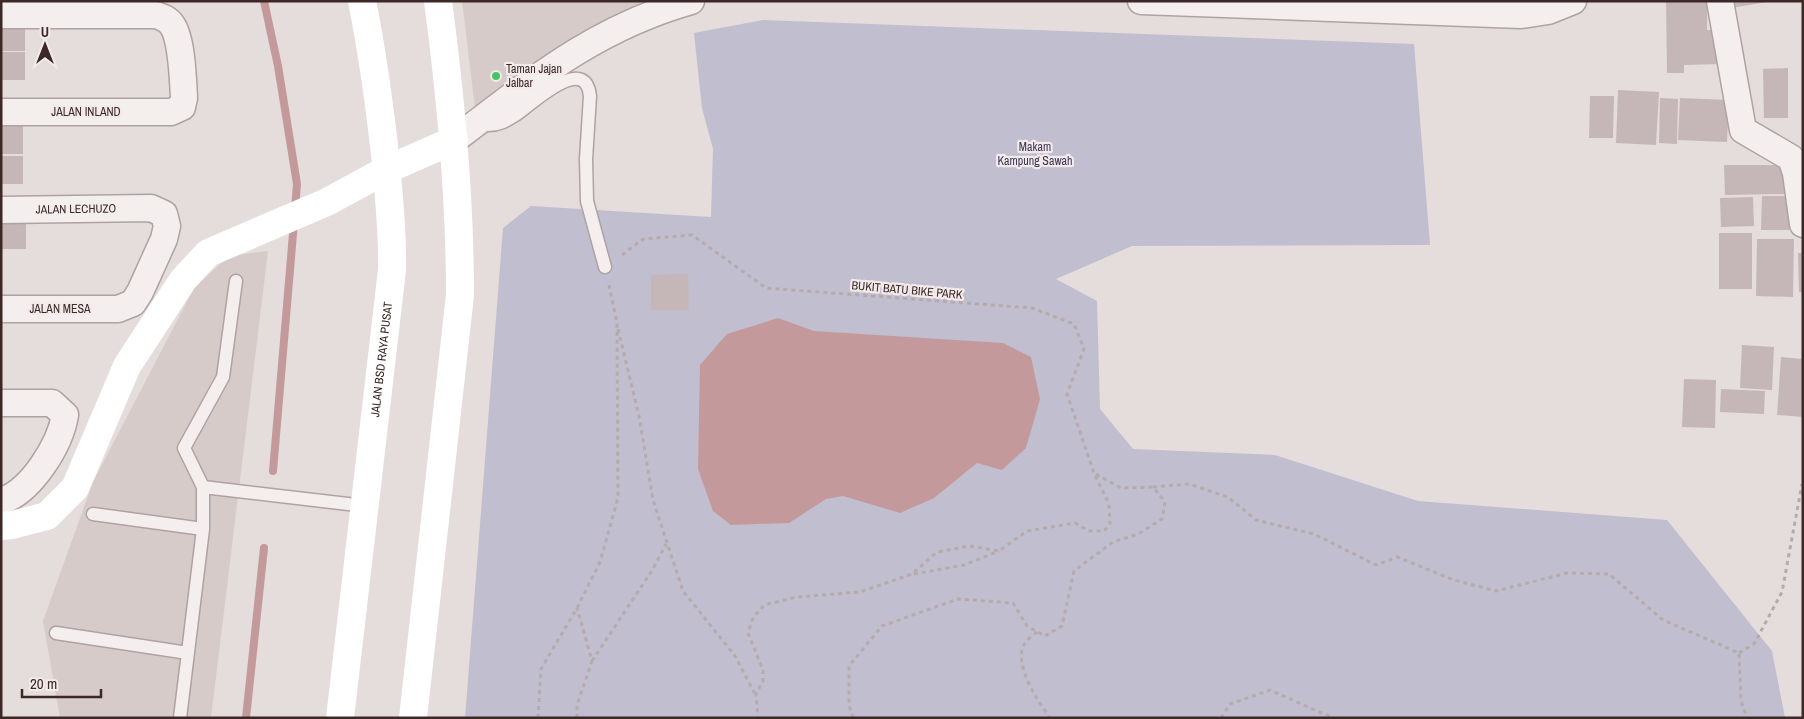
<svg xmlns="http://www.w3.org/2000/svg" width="1804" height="719" font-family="'Archivo Narrow',sans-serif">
<rect width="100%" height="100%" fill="#e5dcdc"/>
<!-- built -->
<path fill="#d7cbca" d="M462,1H681L475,108Z
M268,251L211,718H60L43,621L93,482L194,288L229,256Z"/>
<!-- green -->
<path fill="#c0becf" d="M763,20L1414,44L1430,245L1132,246L1056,279L1097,301L1100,409L1133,449L1275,455L1418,501L1667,520L1772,651L1785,718H465L503,228L531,206L711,217L713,149L702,108L694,33Z"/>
<!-- water -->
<path fill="#c4999c" d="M778,318L814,331L1003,343L1031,357L1040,399L1026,448L1002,470L977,463L934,498L900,513L843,496L826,499L789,523L731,525L713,511L698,469L700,365L727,334Z"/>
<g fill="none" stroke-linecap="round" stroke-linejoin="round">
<!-- stream -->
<path stroke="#c4999c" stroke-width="8" d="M264,1L278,66L297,184L295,208
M273,471L294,222
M246,718L264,548"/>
</g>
<!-- building -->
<path fill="#c5b7b7" d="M1666,1H1707V30H1721V64L1684,65V73H1667Z
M1730,1H1767V2L1731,8Z
M1,23H25V51H1Z
M1,52H25V80H1Z
M1788,68V118H1764L1763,69Z
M1618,90L1659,92L1656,145L1616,143Z
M1590,96H1614L1613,138H1589Z
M1660,98L1678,99L1677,144L1659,143Z
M1680,98L1729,100L1727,142L1678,140Z
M1,126H23V154H1Z
M1,156H23V184H1Z
M1724,165H1786V194L1725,195Z
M1762,196H1790L1789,230H1761Z
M1753,197L1754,226L1721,227L1720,198Z
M1,221H26V249H1Z
M1719,233H1752V289H1719Z
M1757,239H1794L1793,297L1756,296Z
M1798,253H1803V292H1799Z
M688,274L689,310H651V275Z
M1742,345L1774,347L1772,390L1740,388Z
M1781,357L1803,359V417L1777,415Z
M1684,379L1716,380L1715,428L1682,427Z
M1721,389L1765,391L1764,414L1720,412Z"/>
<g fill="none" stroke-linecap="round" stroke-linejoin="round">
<!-- lane casing -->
<g stroke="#afa2a2" stroke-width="15">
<path id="lane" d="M481,119L489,125C499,125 506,121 514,116C529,107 585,51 590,96L586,159L587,201L605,267
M203,487L365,506
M93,514L203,529
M56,633L188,653
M180,718L203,529V487L184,448L223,377L236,281"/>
</g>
<!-- street casing -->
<g stroke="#afa2a2" stroke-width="29">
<g id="street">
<path d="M1141,1L1521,15L1548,11L1573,1"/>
<path d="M1720,1L1743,130L1791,158L1796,173L1803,224"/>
<path d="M1,15H156C162,17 168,19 172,25C182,39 183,80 184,98L182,107L171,112H1"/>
<path d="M454,140C532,81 595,28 691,1"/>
<path id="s1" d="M1,210L151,208L164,214L167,226L164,239L140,292L133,303L118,309H1"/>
<path d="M1,403H52L65,415C60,445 31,492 1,501"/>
</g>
</g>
<!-- path -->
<path stroke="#b5abaa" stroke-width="3" stroke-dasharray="4 4" stroke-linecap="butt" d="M622,255L643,239L692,235L766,288L1032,308L1074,324L1084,349L1067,394L1094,473L1109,504L1110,524L1104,531H1089L1075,523L1027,531L999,551L970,546L937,552L912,574L860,592L797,597L764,605L753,618L748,633L763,670V681L756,694L758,718
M618,329L639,416L653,500L683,591L735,656L755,694
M1153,487L1189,484L1228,497L1256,520L1314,534L1376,565L1397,557L1454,580L1496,591L1567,573L1609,574L1663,620L1739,653L1741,701L1747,718
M914,574L964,565L999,551
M1037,632C1033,635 1028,639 1025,643C1012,664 1038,701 1050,718
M1739,653L1754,644L1782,592L1802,484
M592,661L653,569L666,544
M538,718L541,669L577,608L600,562L618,498L617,323L609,285
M577,718V705L592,661L577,608
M853,718L849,705V666L882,626L958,599L1013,603L1027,626L1045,636L1062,626L1074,571L1113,542L1138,534L1162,519L1165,502L1153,487L1121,488L1094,473
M1221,718L1230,704L1270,690L1333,718"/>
<!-- lane -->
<use href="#lane" stroke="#f4efee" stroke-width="12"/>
<!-- street -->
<use href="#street" stroke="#f4efee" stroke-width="26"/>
<!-- secondary -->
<g stroke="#fff" stroke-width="28">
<path d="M1,526L12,525L47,516L75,488L127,366L183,280L208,253L327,202L386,170L454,140"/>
<path id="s2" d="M340,718L392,270C393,234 389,199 386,163C380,109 373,55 362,1"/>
<path d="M413,718L460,295C460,196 451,99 438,1"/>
</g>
</g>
<!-- markers -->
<circle fill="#47c566" stroke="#f3ebeb" stroke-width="2" cx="496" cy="76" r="5"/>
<g text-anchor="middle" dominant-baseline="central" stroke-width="4.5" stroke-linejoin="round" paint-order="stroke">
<!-- poi labels -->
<g font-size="12" fill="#3b2827" stroke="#f3ebeb" text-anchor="start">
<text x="506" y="69">Taman Jajan<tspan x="506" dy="14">Jalbar</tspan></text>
</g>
<!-- street labels -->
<g font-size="12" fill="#3b2827" stroke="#f3ebeb">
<text x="86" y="112">JALAN INLAND</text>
<text stroke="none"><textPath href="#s1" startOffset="75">JALAN LECHUZO</textPath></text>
<text transform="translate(907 290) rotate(5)">BUKIT BATU BIKE PARK</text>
<text x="60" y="309">JALAN MESA</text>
<text stroke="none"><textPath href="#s2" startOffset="361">JALAN BSD RAYA PUSAT</textPath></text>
</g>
<!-- park labels -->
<g font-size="12" fill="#3c3555" stroke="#f3ebeb">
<text x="1035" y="147">Makam<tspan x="1035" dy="14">Kampung Sawah</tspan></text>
</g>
</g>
<!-- border -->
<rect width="1804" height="719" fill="none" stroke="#3b2827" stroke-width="5"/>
<!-- north arrow -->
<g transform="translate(45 45)" stroke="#f3ebeb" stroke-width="4" paint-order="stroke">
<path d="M0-4L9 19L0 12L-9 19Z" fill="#3b2827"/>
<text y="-8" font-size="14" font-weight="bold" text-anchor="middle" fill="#3b2827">U</text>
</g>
<!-- scale -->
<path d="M22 689v8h79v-8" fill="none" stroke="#3b2827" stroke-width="2.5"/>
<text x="30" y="689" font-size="15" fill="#3b2827" stroke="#f3ebeb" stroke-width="4" paint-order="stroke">20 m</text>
</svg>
